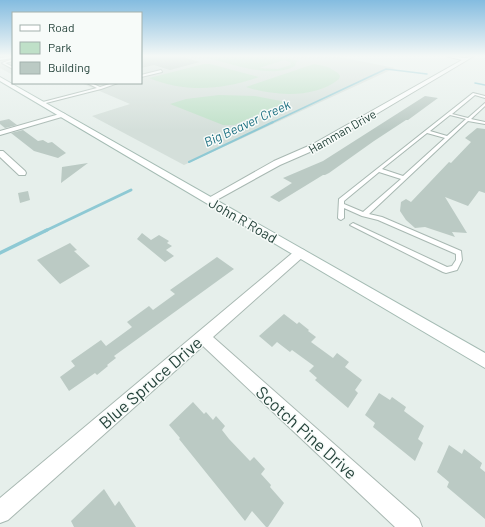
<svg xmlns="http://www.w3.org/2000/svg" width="485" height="527" font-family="Barlow,sans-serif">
<rect width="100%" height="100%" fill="#e6efeb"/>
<!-- built -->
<path fill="#d4dfda" d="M0,56H13V75L0,68Z
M141,56H334L395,68L184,165L92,116L130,104L81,83H141Z"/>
<!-- green -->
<path fill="#bfe0c8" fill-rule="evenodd" d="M200,56H276L299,61L296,62L295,66C270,80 227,62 200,56ZM284,60L290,62L291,65L278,69L259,68Z
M204,64H210L259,77C223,90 186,93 149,78Z
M314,64L328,67L338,73L340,76L339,79C315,99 273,96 246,87Z
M219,95L255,96L286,102L234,125H223L170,104L186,99Z"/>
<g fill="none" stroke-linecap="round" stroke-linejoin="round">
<!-- stream-far3 -->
<path stroke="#8ec9d4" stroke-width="1.5" d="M475,83L485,85
M271,123L386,69L427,74"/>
<!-- stream-far2 -->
<path stroke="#8ec9d4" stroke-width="2" d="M189,162L273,122"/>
<!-- stream-far1 -->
<path stroke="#8ec9d4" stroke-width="3" d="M45,231L131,190"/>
<!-- stream -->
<path stroke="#8ec9d4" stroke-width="3.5" d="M0,253L47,230"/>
</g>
<!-- building -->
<path fill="#bbcac4" d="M141,56H178L200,62L170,70L154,65L141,68Z
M425,96L438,98L408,120H406L374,141L329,173L325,175H323L279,202L270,197L292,183L283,178L323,161Z
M9,119L17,125L5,128L0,124V121Z
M477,128L485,129V193L479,191L468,206L445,197L467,233L452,232L455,237L425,227L415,228L406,220L400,211L401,202L406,199L411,202L449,162L451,163L471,142L465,138Z
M23,130L38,141L43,140L48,143L52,142L66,153L58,158L34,151L11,133Z
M88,163L61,183L62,167Z
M28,191L30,200L20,203L18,193Z
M142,233L151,240L159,235L169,241L167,243L172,246L166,250L174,256L165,262L137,239Z
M70,243L77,250L74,251L90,266L60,284L37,260Z
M217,257L234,269L114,356L116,358L107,365L108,366L97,375L95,373L69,391L60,377L75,366L71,361L101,340L106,346L132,327L127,322L149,306L153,310L175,294L170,290Z
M284,314L297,324L299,322L309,330L308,331L316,337L311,342L333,358L337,353L349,362L345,367L362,380L355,390L358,393L348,408L315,380L317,378L309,371L314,366L292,350L290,352L277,342L272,347L259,336Z
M379,393L390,400L392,397L406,407L404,411L424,426L418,439L423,443L415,461L373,427L375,423L365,415Z
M193,402L204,414L206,412L213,420L216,416L225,426L222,430L229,439L250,461L254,457L265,469L261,474L271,485L270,487L284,503L268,527H266L252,511L245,521L179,439L180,438L169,425Z
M449,445L462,454L464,449L482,463L480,468L485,472V519L447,487L449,482L437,472Z
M104,489L115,506L119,501L136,527H74L71,521Z"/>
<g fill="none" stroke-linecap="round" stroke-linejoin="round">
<!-- service casing -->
<g stroke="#a8b8b2" stroke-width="2">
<path id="service" d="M13,59V61L5,63L13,67V69L2,63Z
M161,70L162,72L141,77V75Z
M87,83H91L100,87L113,83H118L101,89L42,104L39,103L97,88Z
M473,93L485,96V98L475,95L452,114L468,118L485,103V106L471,119L485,122V124L468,121L369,214L382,217L461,251L462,260L457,270L446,273L443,272L350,225L353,223L355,224L447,267L452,266L456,260V254L378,220L362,216L344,208V218L341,220L339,219L338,218L339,199ZM450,115L466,119L447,136L430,131ZM427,133L445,138L403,176L382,169ZM379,172L401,179L363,212L344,204V201Z"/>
</g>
<!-- minor casing -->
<g stroke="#a8b8b2" stroke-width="2">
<path id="minor" d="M13,56V58L0,60V58Z
M446,56L466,58L474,56L319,148L280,165L213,202H207L205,200L274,161L313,144L462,60Z
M63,113L66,115L65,116L0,135V131Z
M0,151H3L25,171L26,173L25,175H19L0,157Z
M300,249L304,250L306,253L304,256L213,337L419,519L422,527H395L203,346L8,520L0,523V498L296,250Z"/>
</g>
<!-- secondary casing -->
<g stroke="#a4bbb3" stroke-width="2">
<path id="secondary" d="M0,77L485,353V368L0,81Z"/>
</g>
<!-- service -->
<use href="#service" fill="#fff" fill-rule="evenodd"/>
<!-- minor -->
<use href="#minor" fill="#fff" fill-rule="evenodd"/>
<!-- secondary -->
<use href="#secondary" fill="#fff" fill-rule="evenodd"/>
</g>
<!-- sky -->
<linearGradient id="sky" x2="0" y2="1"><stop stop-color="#84bce0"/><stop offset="0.43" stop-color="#f4f8f6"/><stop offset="1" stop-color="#f4f8f6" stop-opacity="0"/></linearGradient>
<rect width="485" height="130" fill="url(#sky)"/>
<g text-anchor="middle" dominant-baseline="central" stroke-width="3" stroke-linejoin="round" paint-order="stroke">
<!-- far-street labels -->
<g font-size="12" fill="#24423a" stroke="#f7fbf9">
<text transform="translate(342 131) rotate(-30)">Hamman Drive</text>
</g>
<!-- far-water labels -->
<g font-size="13" font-style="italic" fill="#1c6f80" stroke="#f7fbf9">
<text transform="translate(247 123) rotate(-25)">Big Beaver Creek</text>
</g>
<!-- street labels -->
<g font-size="14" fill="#24423a" stroke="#f7fbf9">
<text transform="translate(243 220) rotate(30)">John R Road</text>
</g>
<!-- near-street labels -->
<g font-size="17" fill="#24423a" stroke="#f7fbf9">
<text transform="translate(150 382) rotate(-41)">Blue Spruce Drive</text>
<text transform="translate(307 432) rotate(42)">Scotch Pine Drive</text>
</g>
</g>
<!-- legend -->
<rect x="12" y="12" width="130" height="72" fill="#f7fbf9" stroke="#a3b1ad"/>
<rect x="20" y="25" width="20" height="6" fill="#ffffff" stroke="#a3b1ad"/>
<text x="48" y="32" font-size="12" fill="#24423a">Road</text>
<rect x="20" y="42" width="20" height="12" fill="#bfe0c8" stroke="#a3b1ad"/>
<text x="48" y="52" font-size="12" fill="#24423a">Park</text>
<rect x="20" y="62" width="20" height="12" fill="#bbcac4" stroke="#a3b1ad"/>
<text x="48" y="72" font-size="12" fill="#24423a">Building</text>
</svg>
